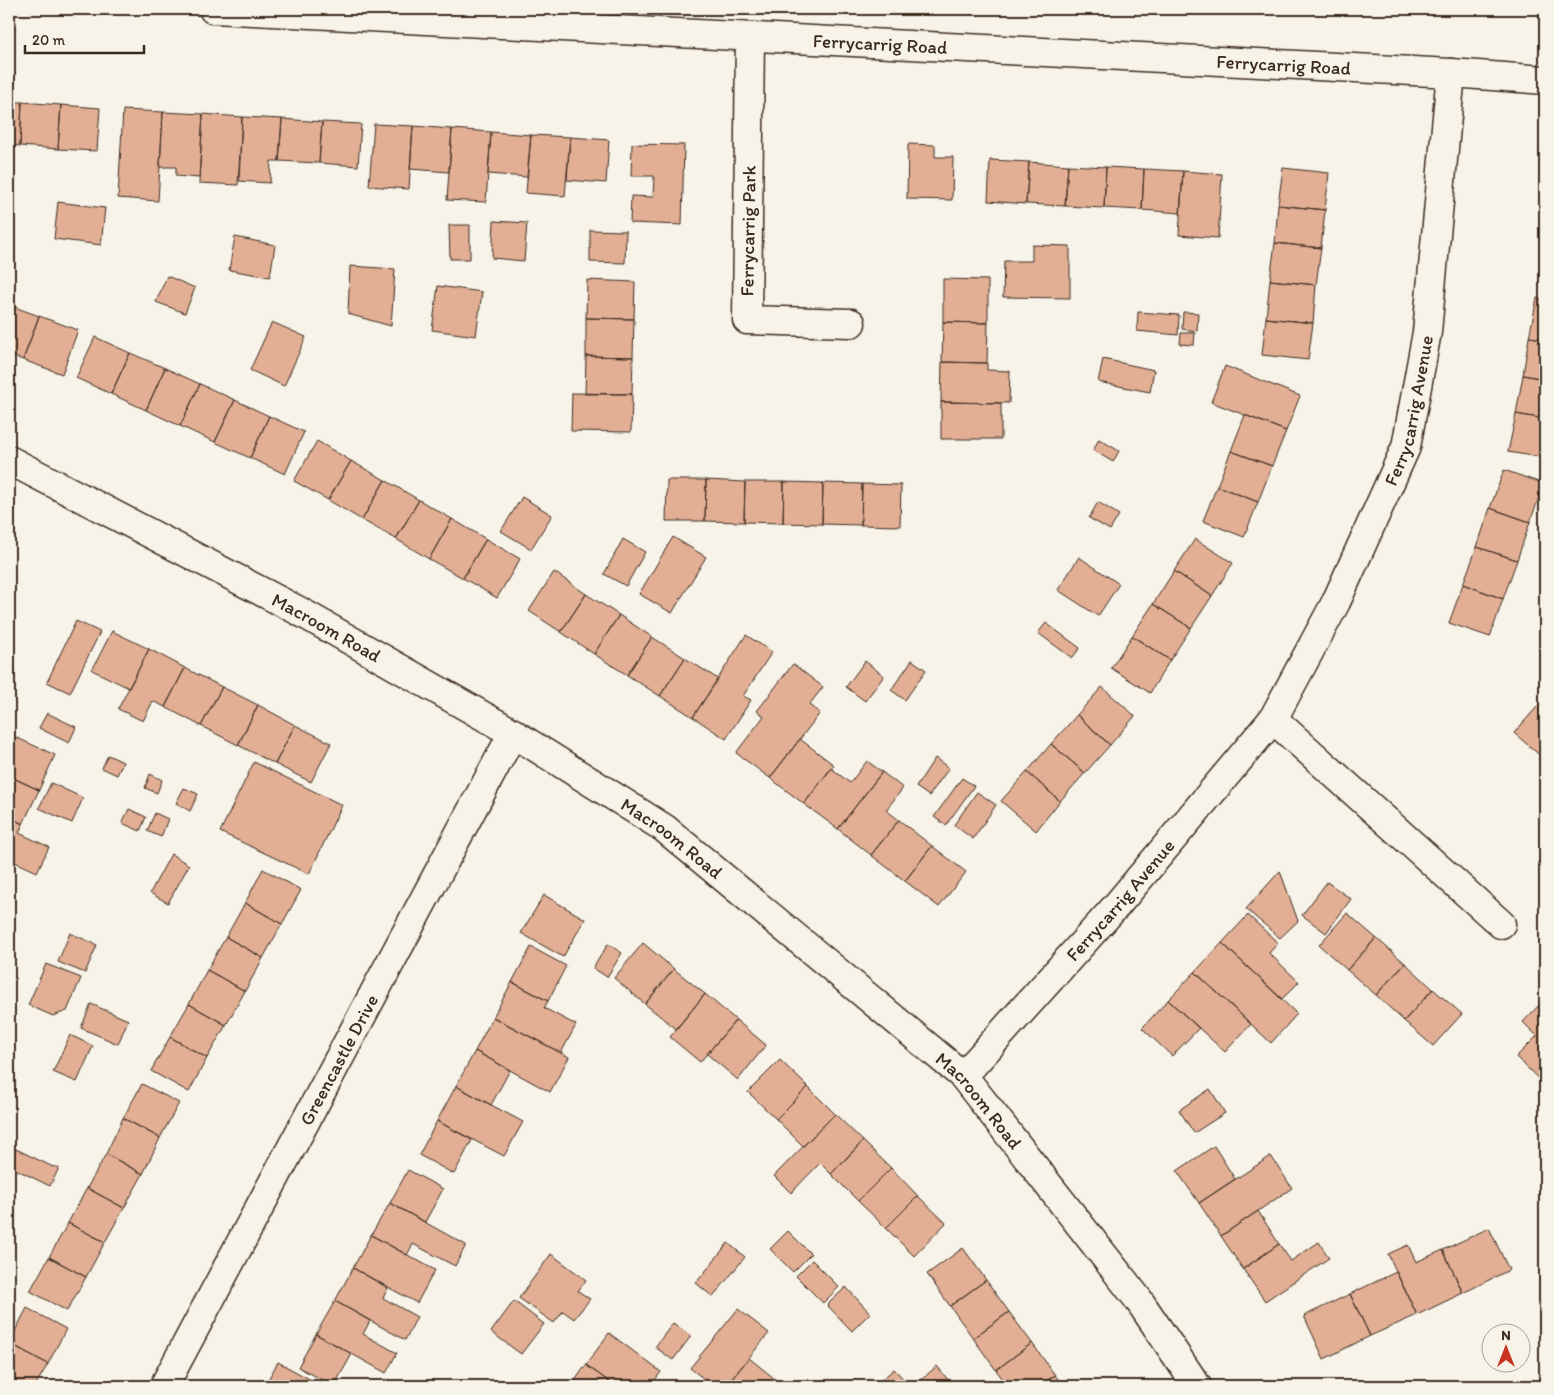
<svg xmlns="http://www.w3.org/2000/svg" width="1554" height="1395" font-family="Itim,sans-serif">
<rect width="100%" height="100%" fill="#f7f3e8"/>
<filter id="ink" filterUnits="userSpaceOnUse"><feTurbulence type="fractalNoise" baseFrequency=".02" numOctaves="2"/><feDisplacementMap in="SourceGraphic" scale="10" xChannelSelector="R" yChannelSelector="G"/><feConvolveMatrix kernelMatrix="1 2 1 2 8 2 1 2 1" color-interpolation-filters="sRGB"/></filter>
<g filter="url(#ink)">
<!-- building -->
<path fill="#e2af95" stroke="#3b2a1e" d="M9,102H22L20,146L9,145Z
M22,102L61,105L58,149L20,146Z
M61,105L100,108L97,151L58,149Z
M123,110L163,112L158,201L118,198Z
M163,112L203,114L199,178L176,176V167H160Z
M203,114L242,117L238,185L199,183Z
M242,117L282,119L279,161H271L270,183L239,181Z
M282,119L322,122L319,163L279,161Z
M322,122L361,124L358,166L319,163Z
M374,124L413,126L409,189L369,186Z
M413,126L452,129L449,172L410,169Z
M452,129L491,132L486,202L447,200Z
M491,132L531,135L527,177L488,174Z
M531,135L570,137L565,196L526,193Z
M570,137L609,140L606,183L567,180Z
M632,144L684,145L682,225L630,223L631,196L653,197L654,176H631Z
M908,144L935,145V157H953L952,200L907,199Z
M990,160L1029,162L1026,204L988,201Z
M1029,162L1068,165L1065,206L1026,204Z
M1068,165L1106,167L1104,208L1065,206Z
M1106,167L1144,169L1142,210L1104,208Z
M1283,168L1329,173L1325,210L1278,205Z
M1144,169L1183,171L1180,213L1142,210Z
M1183,171L1222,174L1218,238L1179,235Z
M58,202L105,208L101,245L54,239Z
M1278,205L1325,210L1321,248L1275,243Z
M494,221L527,223L524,261L492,258Z
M449,225H470V259H450Z
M590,230L626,231L625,263L590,262Z
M235,237L275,245L270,277L229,270Z
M1275,243L1321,248L1316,285L1270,280Z
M1032,245L1070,246V298L1003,297L1004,261H1032Z
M350,266L395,269L391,326L348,314Z
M167,276L195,288L185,313L156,302Z
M943,279L988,280V323L943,322Z
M587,280L635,282L634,319L586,318Z
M1270,280L1316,285L1313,323L1266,318Z
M438,286L482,292L476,336L432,330Z
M1537,298L1545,300V339L1529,337Z
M9,305L39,316L23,360L9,355Z
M1138,312L1179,315L1178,335L1137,331Z
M1183,312L1198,313L1197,331L1182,329Z
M39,316L78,330L62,374L23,360Z
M586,318L634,319L633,357L586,356Z
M1266,318L1313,323L1308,360L1262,355Z
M272,322L306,337L284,386L250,370Z
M943,322L988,323L987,363L942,362Z
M1181,333H1195L1194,345L1180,344Z
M95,337L130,353L111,394L76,378Z
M1529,337L1545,339V379L1523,375Z
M130,353L165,368L146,410L111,394Z
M586,356L633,357L632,394H585Z
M1103,359L1154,370L1150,392L1098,382Z
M942,362L987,363V370L1010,371L1009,403L941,402Z
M1225,366L1300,396L1286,431L1211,402Z
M165,368L200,384L180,426L146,410Z
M1523,375L1545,379V419L1516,414Z
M200,384L235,400L215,442L180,426Z
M572,393L632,394L631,432L571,431Z
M235,400L269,416L250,458L215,442Z
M941,402L1001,403V439H941Z
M1516,414L1545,419V458L1508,452Z
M1245,415L1286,431L1272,466L1231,451Z
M269,416L304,432L285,474L250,458Z
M1099,439L1119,451L1113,462L1093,450Z
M317,441L351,461L328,500L294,481Z
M1231,451L1272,466L1258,502L1217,486Z
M351,461L385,480L362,520L328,500Z
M1504,470L1544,484L1530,522L1490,508Z
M385,480L419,500L396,539L362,520Z
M667,480H706L705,521H666Z
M706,480L745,482L744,522L705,521Z
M745,482H784L783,523L744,522Z
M784,482L823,483L822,524L783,523Z
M823,483L862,484L861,525L822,524Z
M862,484L901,485L900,526L861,525Z
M1217,486L1258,502L1244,537L1203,521Z
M522,497L552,515L531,549L501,531Z
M419,500L452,519L429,559L396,539Z
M1098,502L1119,515L1110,530L1089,518Z
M1490,508L1530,522L1517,560L1477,547Z
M452,519L486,539L463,578L429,559Z
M673,537L706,557L672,613L639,594Z
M486,539L520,559L497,598L463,578Z
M623,539L645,552L626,586L604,574Z
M1195,539L1233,563L1212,596L1174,571Z
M1477,547L1517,560L1503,599L1463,584Z
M1079,557L1119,584L1098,616L1058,590Z
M1174,571L1212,596L1191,628L1153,604Z
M554,572L586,594L561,632L529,611Z
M1463,584L1503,599L1490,637L1449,623Z
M586,594L619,615L594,654L561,632Z
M1153,604L1191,628L1170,660L1132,636Z
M619,615L652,637L627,675L594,654Z
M76,621L100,632L70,693L47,682Z
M1046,623L1080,648L1072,658L1038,633Z
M112,631L149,649L129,688L92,670Z
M746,635L772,652L743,696L751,700L726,739L693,717Z
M1132,636L1170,660L1150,693L1111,668Z
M652,637L685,658L660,696L627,675Z
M149,649L185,668L165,707L153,701L143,721L118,709Z
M685,658L718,679L693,717L660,696Z
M912,660L926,670L905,700L891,690Z
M865,661L884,676L865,701L846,687Z
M793,664L823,687L809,705L820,713L770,778L736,753L764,716L757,711Z
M185,668L222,687L201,726L165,707Z
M222,687L258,705L238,745L201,726Z
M1102,687L1135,716L1110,745L1077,715Z
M1545,698V756L1543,758L1514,733Z
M258,705L295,725L275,764L238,745Z
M47,713L76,727L69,743L39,728Z
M1077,715L1110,745L1085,773L1051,744Z
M295,725L331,743L311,782L275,764Z
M15,737L55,755L39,790L9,776V751Z
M800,739L834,765L804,804L770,778Z
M1051,744L1085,773L1060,801L1027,772Z
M108,755L123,762L117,775L102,768Z
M935,758L949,768L929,796L916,787Z
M867,761L882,772L838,829L804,804L831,768L850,783Z
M254,762L342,805L309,874L220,832Z
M882,772L903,788L886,810L899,820L871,855L838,829Z
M1027,772L1060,801L1036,831L1001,801Z
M150,774L162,780L157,793L145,788Z
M9,776L39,790L23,824L9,817Z
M962,778L974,786L946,825L934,817Z
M51,783L83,798L72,823L39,808Z
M184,788L198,794L190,811L176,803Z
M977,792L996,805L973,839L954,825Z
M129,809L146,817L140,831L122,823Z
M155,813L168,819L161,837L147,831Z
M9,817L23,824L19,833L49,847L37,872L9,859Z
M899,820L932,846L905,881L871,855Z
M932,846L966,872L939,907L905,881Z
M171,854L189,865L168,903L150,893Z
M263,869L301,890L282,924L245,903Z
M1280,871L1298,921L1280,938L1246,909Z
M1327,882L1351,899L1326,933L1302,915Z
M544,895L585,919L563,957L521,933Z
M245,903L282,924L263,958L226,937Z
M1347,913L1376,938L1347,970L1319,945Z
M1248,915L1278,943L1269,953L1299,982L1282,999L1222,943Z
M70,933L97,945L85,973L58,962Z
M226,937L263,958L245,991L207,970Z
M1376,938L1405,963L1376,995L1347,970Z
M9,943L13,945L9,955Z
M643,943L674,969L645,1004L614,978Z
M1222,943L1297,1014L1271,1043L1195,972Z
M608,944L622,953L607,977L593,968Z
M531,947L566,966L548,1001L512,982Z
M1405,963L1433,989L1404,1021L1376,995Z
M46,964L81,978L67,1011L53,1016L28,1005Z
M674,969L705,994L676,1029L645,1004Z
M207,970L245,991L226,1025L189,1004Z
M1195,972L1251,1024L1225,1052L1168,1000Z
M512,982L548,1001L544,1008L576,1025L561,1053L493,1017Z
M1433,989L1462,1014L1433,1046L1404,1021Z
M705,994L736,1020L700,1062L670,1037Z
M1545,999V1085L1516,1057L1537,1036L1523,1022Z
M1168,1000L1199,1028L1172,1056L1142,1028Z
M91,1004L128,1020L118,1044L81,1028Z
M189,1004L226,1025L207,1058L170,1037Z
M493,1017L569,1057L550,1092L475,1051Z
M736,1020L766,1045L738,1080L707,1054Z
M70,1035L93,1046L77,1082L53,1072Z
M170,1037L207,1058L189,1092L151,1071Z
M475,1051L510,1070L491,1105L456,1086Z
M780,1060L808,1087L776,1119L748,1092Z
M142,1084L179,1103L160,1138L123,1118Z
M456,1086L523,1122L504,1156L437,1121Z
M808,1087L835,1114L803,1146L776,1119Z
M1210,1089L1225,1113L1194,1133L1179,1110Z
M835,1114L863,1141L831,1174L820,1163L791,1193L774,1176Z
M123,1118L160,1138L143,1174L106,1154Z
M437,1121L472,1140L454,1174L419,1155Z
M863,1141L891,1168L858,1201L831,1174Z
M1214,1146L1235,1179L1199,1203L1177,1171Z
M16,1149L53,1167V1166L59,1168L50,1186L9,1166Z
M106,1154L143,1174L124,1208L87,1188Z
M1271,1156L1292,1188L1221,1236L1199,1203Z
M891,1168L918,1196L886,1228L858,1201Z
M408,1170L443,1189L425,1222L390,1203Z
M87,1188L124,1208L105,1242L68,1223Z
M918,1196L946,1223L914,1256L886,1228Z
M390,1203L466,1245L455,1266L413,1244L407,1255L371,1235Z
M1258,1211L1279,1244L1243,1269L1221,1236Z
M68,1223L105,1242L86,1277L49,1257Z
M1489,1228L1509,1270L1463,1293L1443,1250Z
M788,1231L811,1254L793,1272L770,1249Z
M371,1235L435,1270L417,1303L353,1268Z
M1319,1242L1329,1258L1265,1301L1243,1269L1279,1244L1291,1261Z
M728,1243L745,1257L713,1297L696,1283Z
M1408,1245L1416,1262L1443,1250L1463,1293L1417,1315L1388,1254Z
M963,1248L986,1280L950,1306L927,1274Z
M551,1254L586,1280L578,1291L590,1299L574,1319L563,1311L554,1323L519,1298Z
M49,1257L86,1277L67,1311L30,1291Z
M812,1260L839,1287L823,1303L796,1276Z
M353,1268L388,1288L383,1298L417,1317L405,1340L335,1301Z
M1396,1272L1417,1315L1370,1336L1350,1294Z
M986,1280L1009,1312L973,1338L950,1306Z
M846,1287L870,1313L852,1331L827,1305Z
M1350,1294L1370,1336L1324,1359L1304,1316Z
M335,1301L370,1321L363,1334L397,1353L386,1373L316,1334Z
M514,1301L544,1324L521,1354L491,1332Z
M27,1308L66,1329L48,1364L9,1343Z
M738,1309L769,1333L726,1386H713L690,1368Z
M1009,1312L1032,1343L996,1370L973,1338Z
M673,1323L691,1336L673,1360L655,1347Z
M609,1333L661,1372L650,1386H615L586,1365Z
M316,1334L352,1354L334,1386L298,1367Z
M9,1343L48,1364L35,1386H9Z
M1032,1343L1055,1375L1039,1386H1008L996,1370Z
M749,1358L780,1383L777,1386H726Z
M278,1362L322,1386H268L265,1385Z
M586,1365L615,1386H571Z
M937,1366L949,1381L943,1386H916L915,1385Z
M894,1369L910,1386H881L878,1383Z
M1055,1375L1063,1386H1039Z"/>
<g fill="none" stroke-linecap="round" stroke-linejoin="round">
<!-- minor casing -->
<g stroke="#3b2a1e" stroke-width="31">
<g id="minor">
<path id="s1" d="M213,9L1451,73L1545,80"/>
<path d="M750,37L747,320L851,323"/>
<path id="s2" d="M9,460L299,611L513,733L664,828L963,1076L1138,1299L1197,1386"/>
<path d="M1273,719L1501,924"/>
<path id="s3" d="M963,1076L1117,905L1273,719L1336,602L1406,447L1427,332L1451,73"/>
<path id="s4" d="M164,1386L513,733"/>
</g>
</g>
<!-- minor -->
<use href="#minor" stroke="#f7f3e8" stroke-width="28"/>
</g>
</g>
<g text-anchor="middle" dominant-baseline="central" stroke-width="4" stroke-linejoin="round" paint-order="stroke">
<!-- street labels -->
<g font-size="19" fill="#3b2a1e" stroke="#f7f3e8">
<text stroke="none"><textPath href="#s1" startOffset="668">Ferrycarrig Road</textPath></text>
<text stroke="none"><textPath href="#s1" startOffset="1072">Ferrycarrig Road</textPath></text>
<text transform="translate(748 231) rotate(-89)">Ferrycarrig Park</text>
<text stroke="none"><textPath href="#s3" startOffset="812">Ferrycarrig Avenue</textPath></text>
<text stroke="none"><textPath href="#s2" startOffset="359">Macroom Road</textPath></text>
<text stroke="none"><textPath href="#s2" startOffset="764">Macroom Road</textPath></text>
<text stroke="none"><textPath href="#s3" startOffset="236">Ferrycarrig Avenue</textPath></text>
<text stroke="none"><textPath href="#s4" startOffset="370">Greencastle Drive</textPath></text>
<text stroke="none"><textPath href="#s2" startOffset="1169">Macroom Road</textPath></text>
</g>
</g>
<!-- margin -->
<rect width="1554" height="1395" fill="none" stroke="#f7f3e8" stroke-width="30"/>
<rect x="15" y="15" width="1524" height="1365" fill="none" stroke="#3b2a1e" stroke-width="2" filter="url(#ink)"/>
<!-- north arrow -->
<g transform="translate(1506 1348)"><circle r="24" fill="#f7f3e8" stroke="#aca397"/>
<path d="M0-4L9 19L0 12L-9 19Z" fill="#c8321e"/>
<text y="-8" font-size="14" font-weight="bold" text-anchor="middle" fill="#3b2a1e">N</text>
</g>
<!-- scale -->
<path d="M25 45v8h119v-8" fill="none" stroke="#3b2a1e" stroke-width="2.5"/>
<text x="32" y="45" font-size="15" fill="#3b2a1e" stroke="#f7f3e8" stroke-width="4" paint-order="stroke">20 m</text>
</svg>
